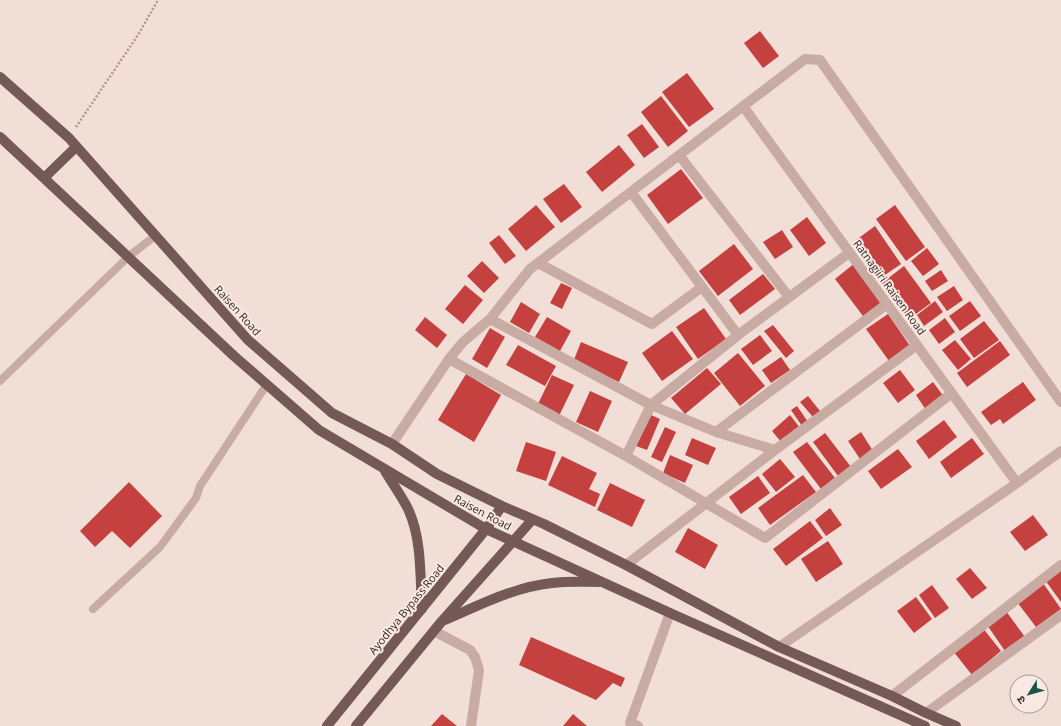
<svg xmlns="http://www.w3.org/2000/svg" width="1061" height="726" font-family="'Open Sans','Noto Sans Devanagari',sans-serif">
<rect width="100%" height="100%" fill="#f0ded7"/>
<!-- building -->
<path fill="#c54140" d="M760,31L779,56L763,68L744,43Z
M687,73L714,109L689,127L662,92Z
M661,96L688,131L668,147L641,112Z
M642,124L659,147L644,158L627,135Z
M619,145L635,165L602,192L586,172Z
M681,169L703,198L668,224L647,195Z
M564,184L582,207L561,223L543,199Z
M536,205L555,227L526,251L508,229Z
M895,205L925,247L906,261L876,219Z
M807,217L826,243L809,256L790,230Z
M875,226L901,264L882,277L856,240Z
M782,230L793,247L775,259L763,242Z
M499,235L516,256L505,264L489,243Z
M734,244L753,269L718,296L699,271Z
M927,248L939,264L923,276L911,261Z
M482,261L499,278L484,293L467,276Z
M855,263L883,301L863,316L835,279Z
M904,266L931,303L909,319L882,283Z
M941,270L948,281L932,291L925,281Z
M763,274L775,289L740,315L729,300Z
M561,283L572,288L562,309L550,303Z
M465,285L483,300L463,324L445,309Z
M954,286L963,300L947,311L937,297Z
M935,301L943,312L924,326L917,315Z
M970,301L981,316L960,331L949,316Z
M521,302L540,314L529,333L510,322Z
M704,308L726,339L698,359L676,327Z
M888,314L910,346L889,361L866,329Z
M425,317L447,335L437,348L415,330Z
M547,317L571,331L560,351L535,337Z
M945,318L955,332L939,344L929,330Z
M984,321L999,340L974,358L960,339Z
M773,325L794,351L786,358L764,331Z
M490,328L505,337L487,368L472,359Z
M672,331L693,359L662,381L642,353Z
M760,335L772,351L753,365L741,349Z
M955,340L971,359L958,370L942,350Z
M1000,341L1010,355L967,387L957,373Z
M581,342L628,362L619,382L573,362Z
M518,345L556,366L545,386L506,365Z
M738,353L765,386L740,406L714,373Z
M781,357L790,370L771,383L762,370Z
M707,368L721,384L685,414L671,398Z
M900,370L915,390L898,403L883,383Z
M466,374L501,395L474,442L438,420Z
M552,375L574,385L559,416L537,406Z
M933,382L944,397L926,410L916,395Z
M1023,382L1036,400L1003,424L1000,419L991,425L981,412Z
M590,391L612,401L598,432L576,422Z
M808,396L820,411L813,417L800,402Z
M797,406L808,422L802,426L791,410Z
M649,414L660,419L647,450L636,446Z
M790,415L800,428L782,443L772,431Z
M944,420L957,437L929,459L916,441Z
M665,427L676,432L662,462L651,457Z
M861,432L873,451L860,459L848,441Z
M825,433L851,467L838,476L813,442Z
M692,438L716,448L708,465L685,455Z
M972,438L984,454L951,478L940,462Z
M526,442L556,452L546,481L516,471Z
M807,442L835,478L821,489L793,452Z
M898,449L912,467L881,489L868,471Z
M670,455L693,465L685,483L663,473Z
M562,456L597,473L589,489L600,494L595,507L548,485Z
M780,459L795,477L776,492L762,474Z
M803,475L816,492L770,525L758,508Z
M758,476L770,493L741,514L729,497Z
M129,482L162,516L130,548L112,531L95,547L80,531Z
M610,483L645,500L632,527L597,510Z
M830,508L842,525L826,536L815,520Z
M1033,515L1048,535L1025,551L1010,532Z
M810,521L823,538L786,566L773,549Z
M688,528L718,545L705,569L675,552Z
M828,541L843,564L816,582L801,559Z
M970,568L987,588L972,599L956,579Z
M1061,569V602L1045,580Z
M1043,583L1061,609L1036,627L1017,602Z
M932,585L949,608L935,618L919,595Z
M916,597L932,619L914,633L897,611Z
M1006,611L1025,637L1005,651L987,625Z
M982,627L1001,651L972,675L953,651Z
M531,637L625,678L621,687L613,683L596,700L519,665Z
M442,714L457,726H431Z
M573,714L587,726H563Z"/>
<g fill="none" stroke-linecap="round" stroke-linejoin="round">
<!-- path -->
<path stroke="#b3958d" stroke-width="2.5" stroke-dasharray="2 2" stroke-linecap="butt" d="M76,127L138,35L158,0"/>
<!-- lane -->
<path stroke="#c8aba3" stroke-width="8" d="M0,381L128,257L155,236
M93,609L160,547L196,498L200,486L267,384"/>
<!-- street -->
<path stroke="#c8aba3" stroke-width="10" d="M743,106L1017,483
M679,155L789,297
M631,192L738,335
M538,263L652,324L702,287
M490,319L651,405L716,432L775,450
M449,359L626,456L765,538L952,393
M716,432L887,304
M392,444L449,359L463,342L490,319L530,269L805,59L820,60L1061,402
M626,456L651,405L738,335L849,253
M626,565L775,450L917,345
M434,631L470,650L475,657L479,670L471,726
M779,647L1017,483L1061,451
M892,696L1061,565
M926,713L1061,615
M638,726L630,723L670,613"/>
<!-- primary -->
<path stroke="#755956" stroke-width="10" d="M0,77L69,138L248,340L332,413L392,444L437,474L502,506L544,524L626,565L779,647L892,696L926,713L956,726
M0,137L234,356L319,430L486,529L670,613L925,726
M44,178L76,147
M385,471C392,483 403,498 409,511C422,541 420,576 422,609
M445,620C480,605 514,587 552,583C568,581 583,582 599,582
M327,726L486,529L502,506
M356,726L442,621L532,520"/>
</g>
<g text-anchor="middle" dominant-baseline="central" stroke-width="4" stroke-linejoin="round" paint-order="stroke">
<!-- street labels -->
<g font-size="11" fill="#332625" stroke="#f8e9e2">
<text transform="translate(890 287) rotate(54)">Ratnagiiri Raisen Road</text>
<text transform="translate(238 310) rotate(48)">Raisen Road</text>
<text transform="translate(483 512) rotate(28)">Raisen Road</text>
<text transform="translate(406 609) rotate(-51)">Ayodhya Bypass Road</text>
</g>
</g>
<!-- north arrow -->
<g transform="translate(1029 694) rotate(233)"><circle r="19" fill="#f8e9e2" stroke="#a99b96"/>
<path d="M0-3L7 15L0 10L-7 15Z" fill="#1b534a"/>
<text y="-6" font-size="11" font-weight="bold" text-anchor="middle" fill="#332625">उ</text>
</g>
</svg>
